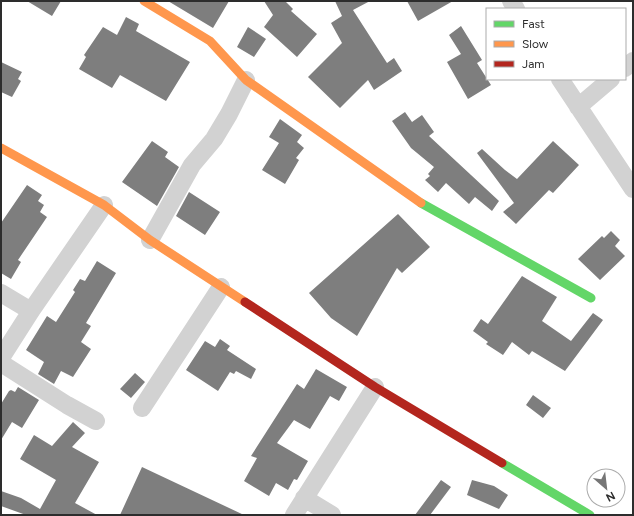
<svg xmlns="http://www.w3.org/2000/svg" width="634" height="516" font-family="Figtree,sans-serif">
<rect width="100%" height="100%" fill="#fff"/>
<!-- building -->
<path fill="#7e7e7e" d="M27,1H61L52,16Z
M168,1H229L213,28Z
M264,1H285L293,9L291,11L317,34L297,57L264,27L273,15Z
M335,1H370L353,10L387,63L394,58L402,71L374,90L368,80L340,108L308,77L342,43L331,23L342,16Z
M407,1H453L418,21Z
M126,17L139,24L136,31L190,62L166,101L120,75L112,88L79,69L86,57L84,55L103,27L117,35Z
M461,26L482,60L477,63L491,85L468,99L447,62L461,54L449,35Z
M248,27L266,39L254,57L237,47Z
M1,62L22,72L18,79L21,81L12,97L1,92Z
M405,112L412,122L422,115L434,132L429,136L499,201L492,211L475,197L469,204L446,183L438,192L425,180L430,176L428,174L434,167L411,148L392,121Z
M280,119L302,135L297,142L304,148L296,158L299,160L285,184L262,170L279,143L269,137Z
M152,141L168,152L165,157L179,167L157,206L122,182Z
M553,141L579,165L553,193L549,190L516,224L503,212L514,203L477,153L482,149L505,170L517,179Z
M27,185L42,195L38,201L44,205L40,212L47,217L18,260L21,262L11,279L1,273V223Z
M189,192L220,212L205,235L176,216Z
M398,214L430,247L402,273L397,268L357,336L331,318L309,293Z
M611,231L620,240L615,246L625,256L600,280L578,259L602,236L604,238Z
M97,261L116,273L86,323L91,326L81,342L91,349L73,377L61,371L54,384L38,374L44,362L26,350L47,316L56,322L75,292L73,290L80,279L85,281Z
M522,276L557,297L542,321L571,341L593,313L603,320L565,371L532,351L529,355L512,342L503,355L486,344L488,342L473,331L481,319L488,324Z
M220,339L230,346L227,350L256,369L251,379L236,371L234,374L230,372L218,391L186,370L205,341L215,347Z
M316,369L347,387L339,401L330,396L310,429L294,420L277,443L308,461L297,480L294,479L288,490L276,483L269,496L244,481L257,458L251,456L297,384L304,389Z
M135,373L145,382L131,398L120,389Z
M18,387L39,400L22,428L12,422L1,440V404L9,391L11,390L15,392Z
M533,395L551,408L543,418L526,405Z
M73,422L85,433L72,447L99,462L75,503L97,515H26L1,506V491L21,498L40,509L56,480L20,459L34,435L52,446Z
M142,467L244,515H120Z
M441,480L451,487L430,515H415Z
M472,480L494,486L508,495L499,509L467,495Z"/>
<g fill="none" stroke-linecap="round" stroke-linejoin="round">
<!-- street -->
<path stroke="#d2d2d2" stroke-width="18" d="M511,1L516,9
M625,68L633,61
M560,79L633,189
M578,107L611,79
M150,240L192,165L214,139L229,114L246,80
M1,293L31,311
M1,358L31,311L104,205
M1,363L67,405L96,421
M142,408L221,287
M304,498L332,515
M294,515L375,387"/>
<!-- fast -->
<path stroke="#63d668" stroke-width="9" d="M421,203L591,298
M502,463L590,515"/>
<!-- slow -->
<path stroke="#ff974d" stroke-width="9" d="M144,1L210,41L246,80L421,203
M1,148L104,205L150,240L245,302"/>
<!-- jam -->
<path stroke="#b3261e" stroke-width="9" d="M245,302L375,387L502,463"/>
</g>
<!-- border -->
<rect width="634" height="516" fill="none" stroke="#2d2d2d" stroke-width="4"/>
<!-- legend -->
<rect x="486" y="8" width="140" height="72" fill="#ffffff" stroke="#ababab"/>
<rect x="494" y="21" width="20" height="6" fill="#63d668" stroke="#ababab"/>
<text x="522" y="28" font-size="12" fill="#2d2d2d">Fast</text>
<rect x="494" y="41" width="20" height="6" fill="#ff974d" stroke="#ababab"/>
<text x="522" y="48" font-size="12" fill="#2d2d2d">Slow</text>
<rect x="494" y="61" width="20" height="6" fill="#b3261e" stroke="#ababab"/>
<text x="522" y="68" font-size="12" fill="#2d2d2d">Jam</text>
<!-- north arrow -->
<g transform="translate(606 488) rotate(152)"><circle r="19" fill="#ffffff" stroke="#ababab"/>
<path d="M0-3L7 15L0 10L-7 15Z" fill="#767676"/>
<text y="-6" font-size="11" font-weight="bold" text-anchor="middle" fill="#2d2d2d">N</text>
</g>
</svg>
